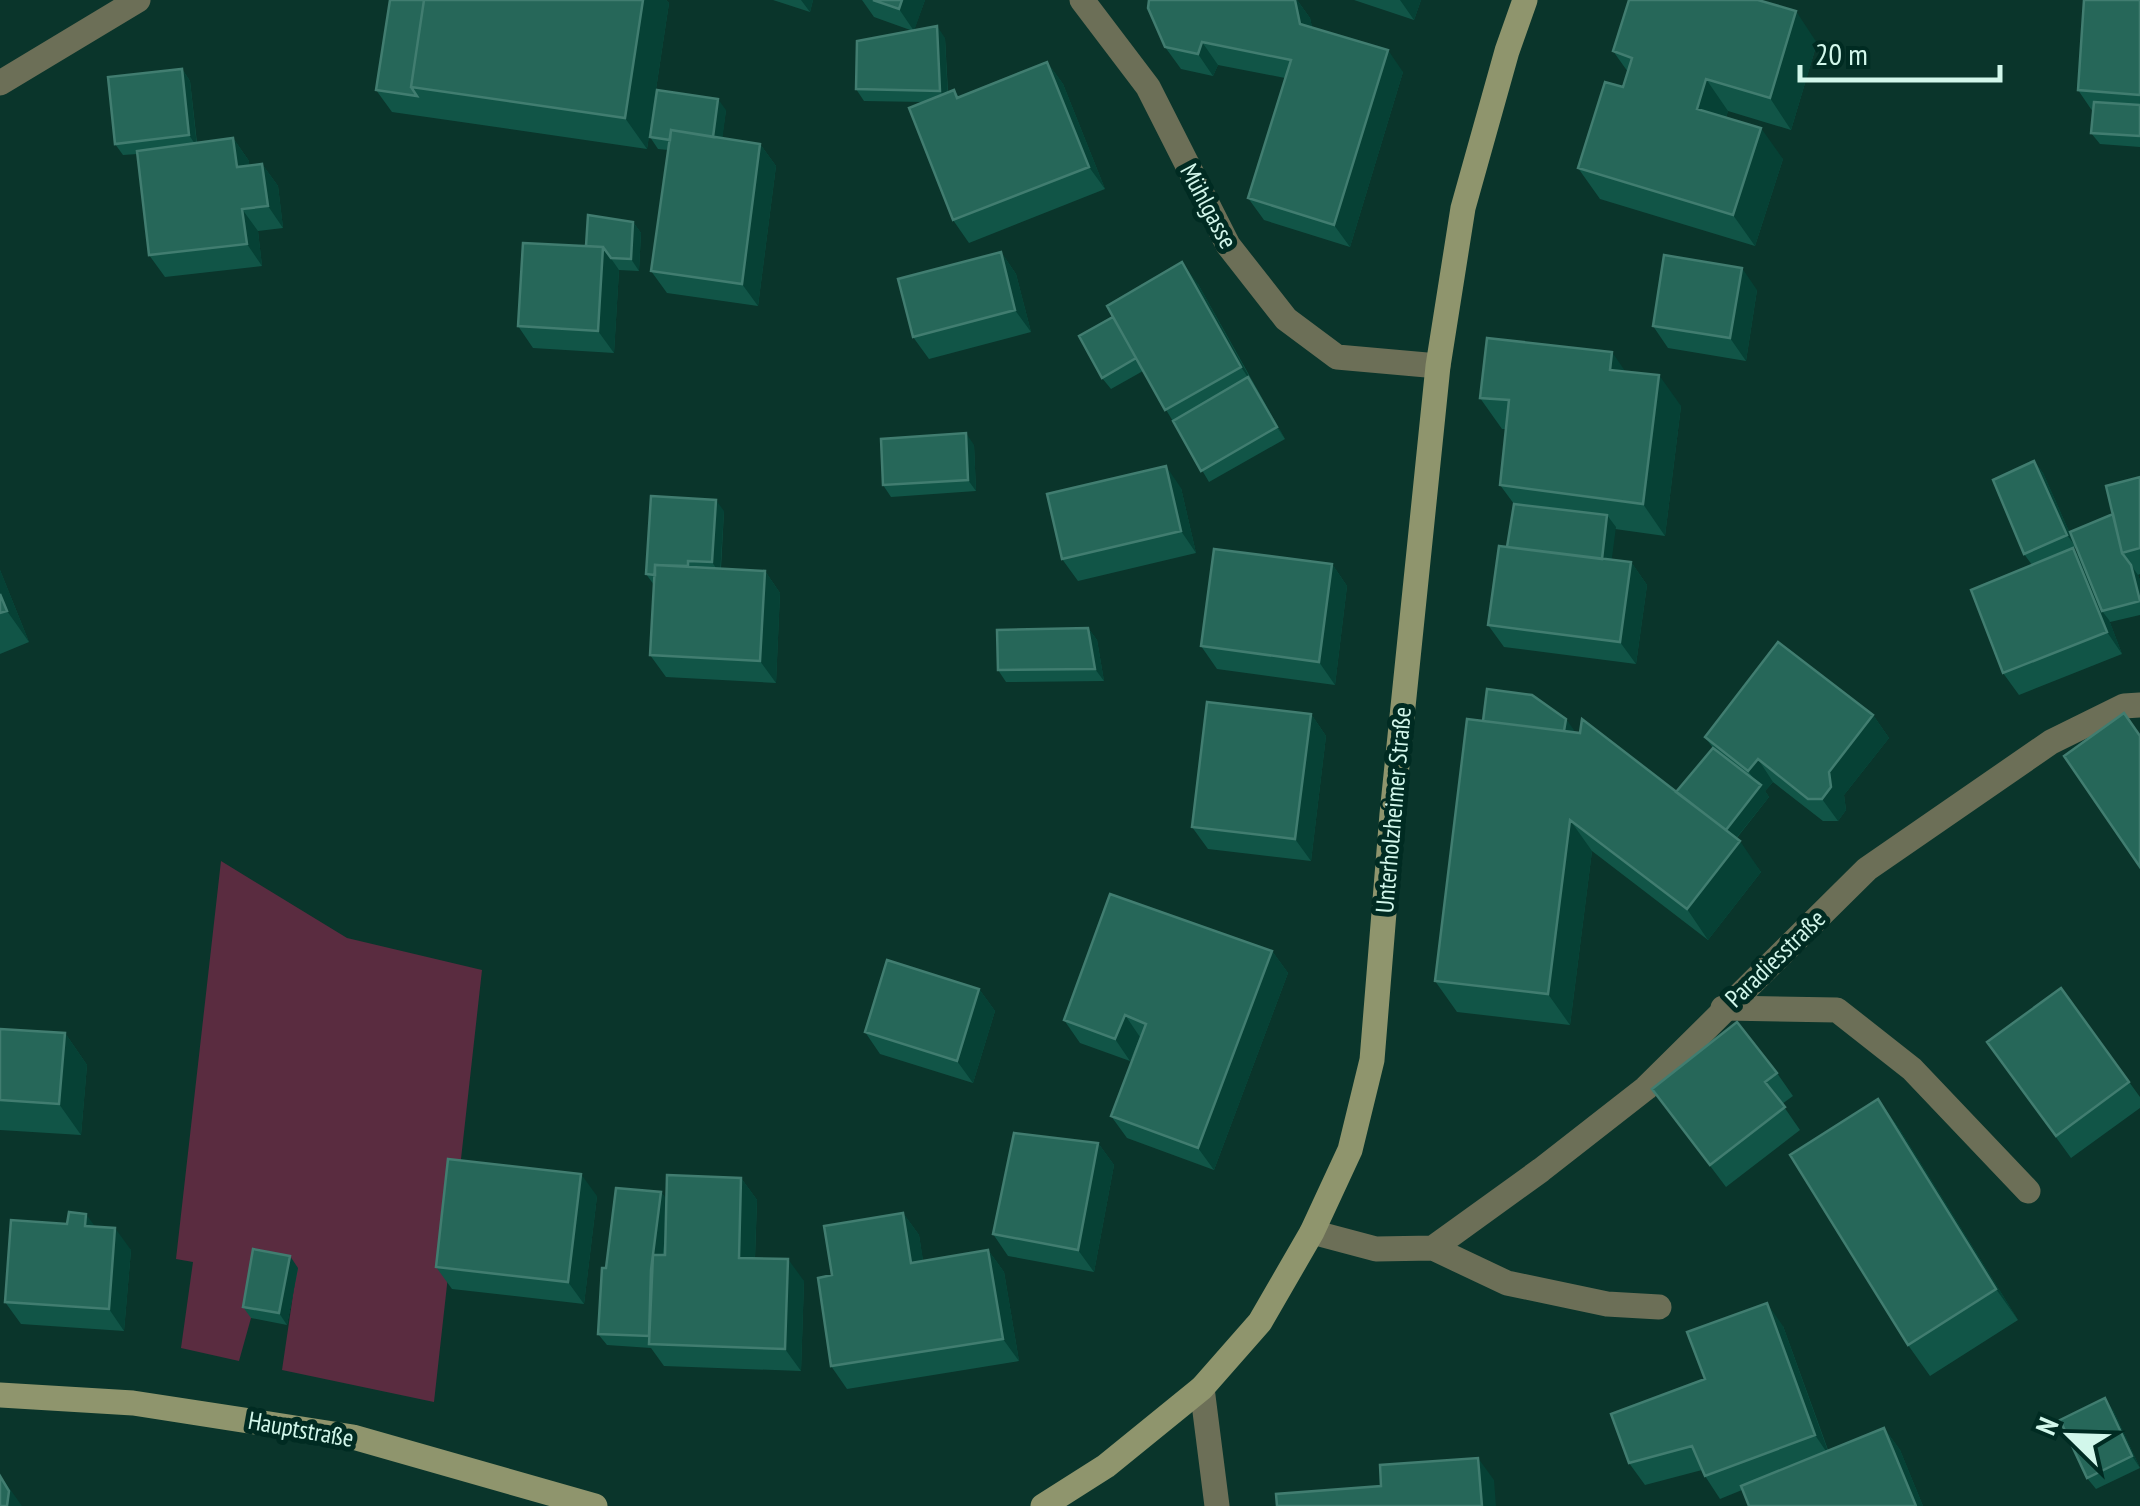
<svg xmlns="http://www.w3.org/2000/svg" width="2140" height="1506" font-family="'PT Sans Narrow',sans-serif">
<rect width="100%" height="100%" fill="#0a352b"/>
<!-- green -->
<path fill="#5a2c40" d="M221,861L347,938L482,970L434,1402L282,1370L297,1268L251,1318L239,1361L181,1348L193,1262L176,1259Z"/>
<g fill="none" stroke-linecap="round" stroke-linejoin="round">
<!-- lane -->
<path stroke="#6c6f57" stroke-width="25" d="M1723,1008L1837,1010L1912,1069L2028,1191
M1202,1388L1217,1506"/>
<!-- street -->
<path stroke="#6c6f57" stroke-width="25" d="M1082,0L1148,87L1228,245L1286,319L1337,357L1438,366
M0,83L138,0
M1312,1232L1376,1249L1433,1248L1541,1170L1646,1088L1867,869L2051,742L2124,706L2140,705
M1433,1248L1507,1283L1607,1304L1659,1307"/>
<!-- secondary -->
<path stroke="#8f956d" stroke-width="25" d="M0,1395L133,1403L353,1437L595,1506
M1043,1506L1106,1466L1202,1388L1260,1322L1312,1232L1350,1150L1372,1060L1392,814L1438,366L1463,208L1507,51L1525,0"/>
</g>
<!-- wall -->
<path fill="#115547" d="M390,0H666L669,3L647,149L392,112L376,90Z
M773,0H813L810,12Z
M862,0H925L914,30L945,38L948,92L954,90L959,97L1047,62L1063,84L1105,189L969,243L953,220L924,102L864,101L856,89L913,31L874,17Z
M1149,0H1297L1310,18L1312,27L1403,72L1350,247L1264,220L1248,198L1285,78L1218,65L1213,76L1181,69L1165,47Z
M1354,0H1421L1414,20Z
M2140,0V147L2100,144L2091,133L2093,112L2078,90Z
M1817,43L1791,130L1728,111L1726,117L1783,159L1755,246L1600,199L1578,168L1623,87L1628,72L1613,51Z
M182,69L190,81L197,143L233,138L249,161V165L262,164L278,186L283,228L258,231L262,266L165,277L149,255L137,154L123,155L115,144Z
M726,110L722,138L760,144L776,166L758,306L667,293L651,271L668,150L658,149L650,137Z
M633,222L641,233L639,271L619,270L614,353L533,348L518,326L586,246Z
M1001,252L1016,274L1031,332L929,359L913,337Z
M1198,284L1285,439L1209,482L1143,371L1111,389L1102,378Z
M1757,290L1746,361L1668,348L1653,326Z
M1625,372L1681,406L1665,536L1615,529L1611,560L1631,562L1647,585L1636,664L1504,647L1488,625L1507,547L1514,504L1500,485L1506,429H1502L1480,398Z
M974,445L976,491L891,497L883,485Z
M2034,461L2043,473L2076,547L2068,550L2081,559L2140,477V574L2138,575L2140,580V615L2110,622L2109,620L2122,654L2019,695L2003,673L2032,565L2024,554Z
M1181,488L1196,553L1078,581L1062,559Z
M724,511L721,568L765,571L780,593L776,683L666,677L650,655L654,585L646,574Z
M1332,564L1347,586L1335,685L1217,669L1201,646Z
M0,570L29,642L0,654Z
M1088,628L1097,640L1104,681L1006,682L998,670Z
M1311,714L1326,736L1311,861L1208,849L1192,827Z
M1873,715L1889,738L1844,795L1846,810L1838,821H1823L1773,782L1765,791L1769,797L1736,839L1761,872L1708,940L1592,851L1570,1025L1457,1012L1435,981L1483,721L1566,719L1574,732L1676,792L1713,748L1705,737Z
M1272,951L1288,973L1214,1170L1127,1138L1111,1116L1141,1037L1130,1061L1080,1043L1064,1020Z
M2061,988L2140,1097V1108L2071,1158L1987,1042Z
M979,989L995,1011L973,1083L880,1054L865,1032Z
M0,1029L65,1033L87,1065L81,1135L0,1130Z
M1777,1073L1793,1096L1782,1104L1800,1130L1726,1187L1652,1089Z
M1878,1099L1900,1130L2018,1320L1930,1376L1908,1345Z
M1098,1143L1114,1165L1094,1272L1008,1256L993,1234Z
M741,1178L757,1200L755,1258L804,1281L801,1371L664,1366L651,1348L607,1345L598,1334L606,1268L661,1192L666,1199Z
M597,1196L584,1304L452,1289L436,1267Z
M903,1213L919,1235L923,1261L988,1250L1004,1272L1019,1361L847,1389L831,1366L832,1275Z
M95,1226L131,1250L124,1331L21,1324L5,1302Z
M298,1268L287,1325L251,1318L243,1307Z
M1783,1326L1828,1450L1884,1428L1900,1450L1923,1506H1749L1742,1490L1720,1499L1705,1476L1702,1470L1645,1485L1629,1463L1705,1379Z
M2113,1410L2140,1468L2096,1489L2087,1478Z"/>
<!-- shaded-wall -->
<path fill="#064135" d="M643,0H666L669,3L647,149L625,118Z
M801,0H813L810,12Z
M902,0H925L914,31L899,9Z
M1295,0H1297L1310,18L1316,46L1300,24Z
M1400,0H1421L1414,20Z
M1796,11L1817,43L1791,130L1770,98Z
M937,26L945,38L948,102L940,91Z
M1202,42L1218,65L1213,76L1198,54Z
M1388,50L1403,72L1350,247L1334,225Z
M1047,62L1063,84L1105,189L1089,167Z
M182,69L190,81L197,147L189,135Z
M1706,79L1728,111L1719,140L1697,109Z
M718,99L726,110L720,158L712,146Z
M1761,128L1783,159L1755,246L1733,215Z
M233,138L249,161L252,189L237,167Z
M760,144L776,166L758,306L742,284Z
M262,164L278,186L283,228L268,206Z
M242,209L258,231L262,266L247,244Z
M633,222L641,233L639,271L631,259Z
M603,247L619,270L614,353L598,331Z
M1001,252L1016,274L1031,332L1015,310Z
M1182,262L1198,284L1256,389L1241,367Z
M1742,268L1757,290L1746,361L1730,338Z
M1612,352L1634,384L1610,370Z
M1659,375L1681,406L1665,536L1643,504Z
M1248,377L1256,389L1285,439L1277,427Z
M966,433L974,445L976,491L968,480Z
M2034,461L2043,473L2076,547L2067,535Z
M1166,466L1181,488L1196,553L1181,531Z
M716,500L724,511L720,574L712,562Z
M1607,515L1616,527L1609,580L1601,568Z
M2073,548L2089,570L2102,611L2109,620L2122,654L2107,632Z
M1631,562L1647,585L1636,664L1620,642Z
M1332,564L1347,586L1335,685L1319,662Z
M2131,565L2138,575L2140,580V600Z
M0,570L29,642L7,611L0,594Z
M765,571L780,593L776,683L760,661Z
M1088,628L1097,640L1104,681L1095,669Z
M1311,714L1326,736L1311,861L1295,839Z
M1873,715L1889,738L1844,795L1846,810L1838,821L1822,799L1829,772Z
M1566,719L1574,730L1570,760L1562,749Z
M1758,759L1773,782L1765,791L1769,797L1729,847L1721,836L1760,787L1748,771Z
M1570,820L1592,851L1570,1025L1548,994Z
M1740,841L1761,872L1708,940L1687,909Z
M1272,951L1288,973L1214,1170L1198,1148Z
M979,989L995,1011L973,1083L957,1061Z
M1125,1015L1140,1037L1130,1061L1115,1039Z
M65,1033L87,1065L81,1135L59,1104Z
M1878,1099L1900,1130L2018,1320L1996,1289Z
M1098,1143L1114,1165L1094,1272L1078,1250Z
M581,1174L597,1196L584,1304L568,1282Z
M741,1178L757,1200L754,1280L739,1258Z
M661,1192L669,1203L660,1276L651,1270Z
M903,1213L919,1235L927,1285L911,1263Z
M86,1214L102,1236L85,1226Z
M115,1228L131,1250L124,1331L109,1309Z
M988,1250L1004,1272L1019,1361L1003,1339Z
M290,1256L298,1268L287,1325L279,1313Z
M788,1259L804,1281L801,1371L785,1349Z
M1767,1303L1783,1326L1830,1457L1815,1435Z
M2105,1398L2113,1410L2140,1468L2132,1456Z
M1884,1428L1900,1450L1923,1506H1916Z
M1478,1458L1494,1480L1496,1506H1482Z
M0,1475L22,1506H7Z"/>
<!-- building -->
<path fill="#266759" stroke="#417d70" stroke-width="2.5" d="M390,0H424L411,87L417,96L376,90Z
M424,0H643L625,118L411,87Z
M873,0H902L899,9Z
M1149,0H1295L1300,24L1388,50L1334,225L1248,198L1291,60L1202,42L1198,54L1165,47L1148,8Z
M1629,0H1758L1796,11L1770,98L1706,79L1697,109L1761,128L1733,215L1578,168L1605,82L1623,87L1632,58L1613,51Z
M2084,0H2140V95L2078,90Z
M937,26L940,91L856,89L857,41Z
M1047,62L1089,167L953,220L909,108L954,90L957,98Z
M182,69L189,135L115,144L108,77Z
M657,90L718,99L713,137L671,130L670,140L650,137Z
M2094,102L2140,105V136L2091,133Z
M671,130L760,144L742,284L651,271Z
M233,138L237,167L262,164L268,206L242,209L247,244L149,255L137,151Z
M588,215L633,222L631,259L611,258L603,247L586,246Z
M523,243L603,247L598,331L518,326Z
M1001,252L1015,310L913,337L898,279Z
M1664,255L1742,268L1730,338L1653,326Z
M1182,262L1241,367L1165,410L1107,306Z
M1113,317L1136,358L1102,378L1079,336Z
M1487,338L1612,352L1610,370L1659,375L1643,504L1500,485L1509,400L1480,398Z
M1248,377L1277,427L1201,471L1173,421Z
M966,433L968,480L883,485L881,439Z
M2034,461L2067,535L2024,554L1993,480Z
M1166,466L1181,531L1062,559L1047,494Z
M2140,477V548L2122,553L2106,486Z
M651,496L716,500L712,562L688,561V566L655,565V575L646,574Z
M1514,504L1607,515L1602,559L1507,547Z
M2113,514L2122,553L2131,565L2140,601L2102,611L2070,532Z
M1499,546L1631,562L1620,642L1488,625Z
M2073,548L2107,632L2003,673L1971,590Z
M1214,549L1332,564L1319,662L1201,646Z
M655,565L765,571L760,661L650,655Z
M0,594L7,611L0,613Z
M1088,628L1095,669L998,670L997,630Z
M1778,642L1873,715L1829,772L1831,787L1822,799H1808L1758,759L1748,771L1705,737Z
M1487,689L1532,695L1566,719L1564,731L1483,721Z
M1207,702L1311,714L1295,839L1192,827Z
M2124,713L2140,736V867L2064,756Z
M1467,719L1580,733L1582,719L1740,841L1687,909L1570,820L1548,994L1435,981Z
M1713,748L1761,785L1726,830L1676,792Z
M1110,894L1272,951L1198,1148L1111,1116L1146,1024L1125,1015L1115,1039L1064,1020Z
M887,960L979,989L957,1061L865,1032Z
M2061,988L2129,1082L2056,1136L1987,1042Z
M1737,1022L1777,1073L1765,1082L1785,1107L1710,1165L1652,1089Z
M0,1029L65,1033L59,1104L0,1100Z
M1878,1099L1996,1289L1908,1345L1790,1155Z
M1014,1133L1098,1143L1078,1250L993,1234Z
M448,1159L581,1174L568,1282L436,1267Z
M667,1175L741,1178L739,1258L788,1259L785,1349L649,1344L653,1255H665Z
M616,1188L661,1192L651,1270L649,1336L598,1334L602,1268H606Z
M69,1212L86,1214L85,1226L115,1228L109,1309L5,1302L11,1220L67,1224Z
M903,1213L911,1263L988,1250L1003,1339L831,1366L818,1278L832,1275L824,1226Z
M253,1249L290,1256L279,1313L243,1307Z
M1767,1303L1815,1435L1705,1476L1692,1446L1629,1463L1611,1414L1705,1379L1687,1332Z
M2105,1398L2132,1456L2087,1478L2060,1420Z
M1884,1428L1916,1506H1749L1741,1486Z
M1478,1458L1482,1506H1277L1276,1494L1381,1486L1380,1465Z
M0,1476L9,1491L7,1506H0Z"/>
<g text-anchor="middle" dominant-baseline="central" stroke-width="10" stroke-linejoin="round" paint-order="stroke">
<!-- street labels -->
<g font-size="25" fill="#d2f7eb" stroke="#002b22">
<text transform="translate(1209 206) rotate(62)">Mühlgasse</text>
<text transform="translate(1393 810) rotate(-85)">Unterholzheimer Straße</text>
<text transform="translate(1775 958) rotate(-44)">Paradiesstraße</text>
<text transform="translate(301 1429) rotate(10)">Hauptstraße</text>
</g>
</g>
<!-- north arrow -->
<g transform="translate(2070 1436) rotate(293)" stroke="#002b22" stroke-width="8" paint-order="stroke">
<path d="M0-8L18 38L0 25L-18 38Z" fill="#d2f7eb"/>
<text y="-15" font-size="28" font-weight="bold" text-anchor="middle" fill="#d2f7eb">N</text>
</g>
<!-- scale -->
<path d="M1800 65v15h200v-15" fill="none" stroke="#d2f7eb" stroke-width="5"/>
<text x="1815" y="65" font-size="30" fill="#d2f7eb" stroke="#002b22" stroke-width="8" paint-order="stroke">20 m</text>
</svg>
